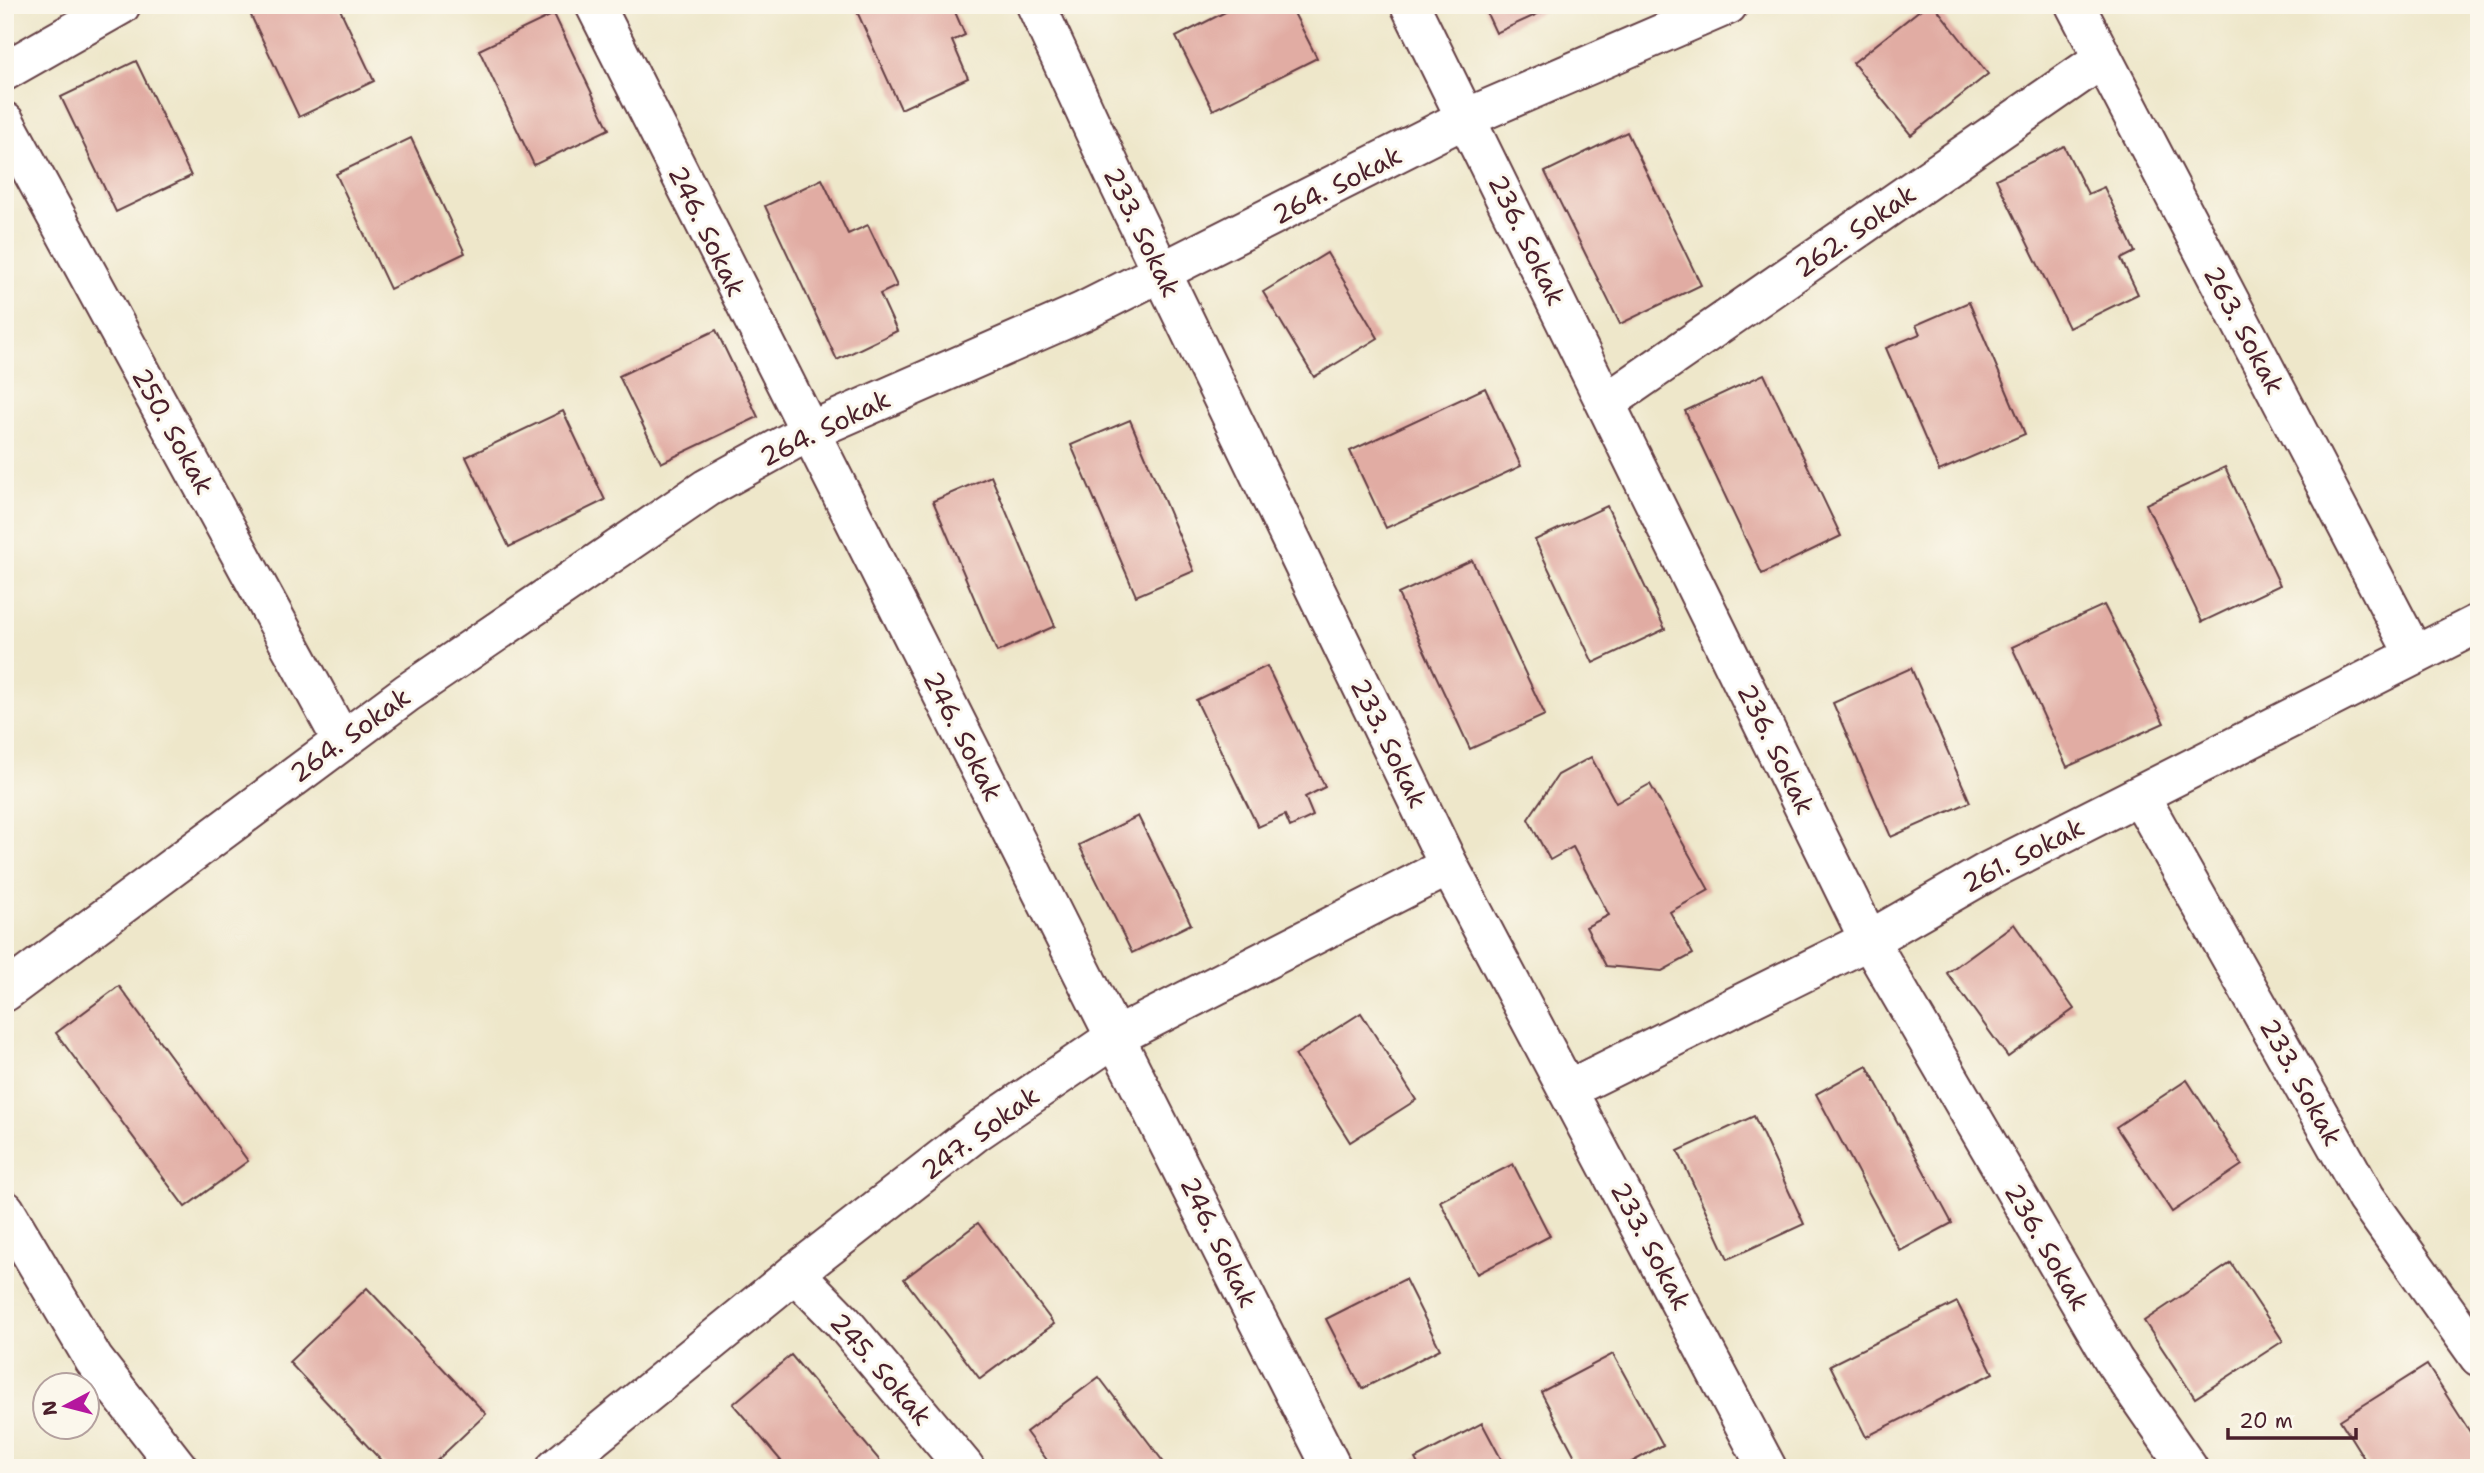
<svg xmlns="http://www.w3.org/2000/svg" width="2484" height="1473" viewBox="0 0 2484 1473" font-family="'Shantell Sans',sans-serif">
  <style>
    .building { fill: #e1aca3 }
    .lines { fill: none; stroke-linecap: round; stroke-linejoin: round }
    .minor-casing { stroke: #633d43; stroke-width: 42 }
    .minor { stroke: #fff; stroke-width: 38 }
    .labels { text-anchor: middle; stroke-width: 6; stroke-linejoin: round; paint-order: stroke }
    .street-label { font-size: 26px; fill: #4a1f2b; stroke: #fbf7ec }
  </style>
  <rect width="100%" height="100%" fill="#fbf7ec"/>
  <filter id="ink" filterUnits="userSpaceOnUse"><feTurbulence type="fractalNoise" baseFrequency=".0143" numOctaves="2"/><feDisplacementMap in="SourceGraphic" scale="14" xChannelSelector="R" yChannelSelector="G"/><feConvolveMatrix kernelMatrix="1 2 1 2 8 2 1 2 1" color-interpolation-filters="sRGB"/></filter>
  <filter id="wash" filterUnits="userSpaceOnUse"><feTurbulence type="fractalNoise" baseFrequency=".00686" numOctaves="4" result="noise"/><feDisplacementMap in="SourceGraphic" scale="28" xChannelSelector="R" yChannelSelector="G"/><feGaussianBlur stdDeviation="1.57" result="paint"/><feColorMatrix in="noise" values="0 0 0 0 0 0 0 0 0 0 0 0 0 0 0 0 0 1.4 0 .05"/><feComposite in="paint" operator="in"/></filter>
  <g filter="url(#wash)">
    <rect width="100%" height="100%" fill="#eee7ca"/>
    <g id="blocks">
      <!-- building -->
      <g class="building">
        <path d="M246,5H338L374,81L299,117Z"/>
        <path d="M854,5H952L965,35L952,41L968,78L901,109Z"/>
        <path d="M1239,5H1290L1317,58L1213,110L1176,37Z"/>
        <path d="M1483,5H1557L1496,33Z"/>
        <path d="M1926,5H1934L1988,74L1911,135L1853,63Z"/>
        <path d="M554,14L609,129L534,165L479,50Z"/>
        <path d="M136,61L191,176L116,212L61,97Z"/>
        <path d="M1627,132L1701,285L1620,324L1545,172Z"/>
        <path d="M411,138L465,253L390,289L336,174Z"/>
        <path d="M2064,146L2088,194L2104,187L2135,252L2121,259L2138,294L2069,328L1996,179Z"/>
        <path d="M822,179L848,234L868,225L897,286L880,294L897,331L837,360L765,206Z"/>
        <path d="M1327,253L1378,338L1314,377L1263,292Z"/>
        <path d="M1969,302L2025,434L1939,471L1886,348L1920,334L1916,325Z"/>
        <path d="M716,330L758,417L661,463L619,376Z"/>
        <path d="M1764,374L1841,536L1762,574L1685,411Z"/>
        <path d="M1485,388L1521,466L1386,528L1350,451Z"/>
        <path d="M563,411L605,500L509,547L466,457Z"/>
        <path d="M1130,420L1194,571L1136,596L1071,445Z"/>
        <path d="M2225,467L2280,585L2202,622L2146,504Z"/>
        <path d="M991,476L1055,626L997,652L933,501Z"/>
        <path d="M1607,506L1665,629L1593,663L1535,540Z"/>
        <path d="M1472,560L1545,715L1470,749L1398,594Z"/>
        <path d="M2104,605L2164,723L2067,767L2012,647Z"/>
        <path d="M1267,666L1325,787L1305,797L1313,816L1290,827L1285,815L1258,827L1196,700Z"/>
        <path d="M1911,668L1970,802L1891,837L1833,703Z"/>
        <path d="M1591,757L1616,803L1650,784L1709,890L1670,912L1693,954L1662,971L1606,966L1586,927L1609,915L1573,847L1550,860L1528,819L1558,775Z"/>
        <path d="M1138,816L1191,924L1132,953L1079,845Z"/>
        <path d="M2014,924L2074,1009L2008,1057L1947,973Z"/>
        <path d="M119,986L248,1161L185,1207L56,1033Z"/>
        <path d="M1361,1013L1416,1100L1350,1142L1295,1055Z"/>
        <path d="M1867,1066L1952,1223L1900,1251L1816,1094Z"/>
        <path d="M2187,1080L2242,1165L2172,1212L2116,1127Z"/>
        <path d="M1754,1116L1804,1224L1728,1259L1678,1151Z"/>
        <path d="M1513,1164L1550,1236L1477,1274L1440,1201Z"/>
        <path d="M978,1223L1054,1324L980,1379L904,1279Z"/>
        <path d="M2231,1263L2283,1341L2195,1398L2144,1321Z"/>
        <path d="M1405,1279L1440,1349L1362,1389L1326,1319Z"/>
        <path d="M367,1288L486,1414L429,1468H388L289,1362Z"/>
        <path d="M1957,1302L1993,1373L1866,1437L1830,1365Z"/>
        <path d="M1613,1354L1663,1445L1621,1468H1581L1541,1392Z"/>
        <path d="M791,1355L886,1468H787L733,1404Z"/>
        <path d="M2427,1365L2479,1446V1468H2370L2340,1420Z"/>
        <path d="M1099,1377L1168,1468H1053L1026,1432Z"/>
        <path d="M1482,1423L1506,1468H1420L1415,1459Z"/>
      </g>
    </g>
  </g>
  <g filter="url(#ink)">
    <use href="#blocks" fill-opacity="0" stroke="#633d43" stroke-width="2"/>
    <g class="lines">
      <defs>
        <g id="minor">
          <path d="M595,5L1332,1468"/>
          <path d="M1036,5L1114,174L1449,866L1767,1468"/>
          <path d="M1410,5L1869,940L2114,1361L2188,1468"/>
          <path d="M2075,5L2414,654"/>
          <path d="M5,71L121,5"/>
          <path d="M5,122L342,741"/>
          <path d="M1606,403L2102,59"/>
          <path d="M2140,796L2366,1198L2479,1357"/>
          <path d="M5,992L407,693L707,488L808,432L1082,312L1466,118L1728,5"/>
          <path d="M1569,1089L1869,940L1989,871L2479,623"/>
          <path d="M5,1210L94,1360L178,1468"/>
          <path d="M795,1273L843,1322L965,1468"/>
          <path d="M556,1468L795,1273L976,1132L1117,1036L1449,866"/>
        </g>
      </defs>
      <!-- minor casing -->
      <use href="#minor" class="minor-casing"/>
      <!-- minor -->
      <use href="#minor" class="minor"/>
    </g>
  </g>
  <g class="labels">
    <!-- street labels -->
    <g class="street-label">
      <text transform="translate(1337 185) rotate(-27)" y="9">264. Sokak</text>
      <text transform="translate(707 231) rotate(64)" y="9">246. Sokak</text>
      <text transform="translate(1855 231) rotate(-35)" y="9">262. Sokak</text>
      <text transform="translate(1142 232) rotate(64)" y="9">233. Sokak</text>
      <text transform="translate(1527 240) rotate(64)" y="9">236. Sokak</text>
      <text transform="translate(2244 330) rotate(62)" y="9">263. Sokak</text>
      <text transform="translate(825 428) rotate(-26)" y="9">264. Sokak</text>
      <text transform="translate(173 431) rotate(61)" y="9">250. Sokak</text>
      <text transform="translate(350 735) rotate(-36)" y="9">264. Sokak</text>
      <text transform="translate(963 736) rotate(63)" y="9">246. Sokak</text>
      <text transform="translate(1389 743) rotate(64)" y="9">233. Sokak</text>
      <text transform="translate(1776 749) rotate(64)" y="9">236. Sokak</text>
      <text transform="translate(2023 855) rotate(-27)" y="9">261. Sokak</text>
      <text transform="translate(2301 1082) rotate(61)" y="9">233. Sokak</text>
      <text transform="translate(980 1133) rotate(-36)" y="9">247. Sokak</text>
      <text transform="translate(1219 1242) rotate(64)" y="9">246. Sokak</text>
      <text transform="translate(1651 1246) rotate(62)" y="9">233. Sokak</text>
      <text transform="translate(2047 1247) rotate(60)" y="9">236. Sokak</text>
      <text transform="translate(881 1369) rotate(49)" y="9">245. Sokak</text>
    </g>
  </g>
  <!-- margin -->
  <rect width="2484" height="1473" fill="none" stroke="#fbf7ec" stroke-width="28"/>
  <!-- north arrow -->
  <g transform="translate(66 1406) rotate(263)"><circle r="33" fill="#fbf7ec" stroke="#b4a19f" stroke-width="2"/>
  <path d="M0-5L12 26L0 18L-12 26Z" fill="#b5179e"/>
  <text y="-10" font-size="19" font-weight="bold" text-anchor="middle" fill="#4a1f2b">N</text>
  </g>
  <!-- scale -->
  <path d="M2228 1428v10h128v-10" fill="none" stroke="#4a1f2b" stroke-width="3.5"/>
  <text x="2239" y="1428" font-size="21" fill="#4a1f2b" stroke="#fbf7ec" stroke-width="5" paint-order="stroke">20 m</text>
</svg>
